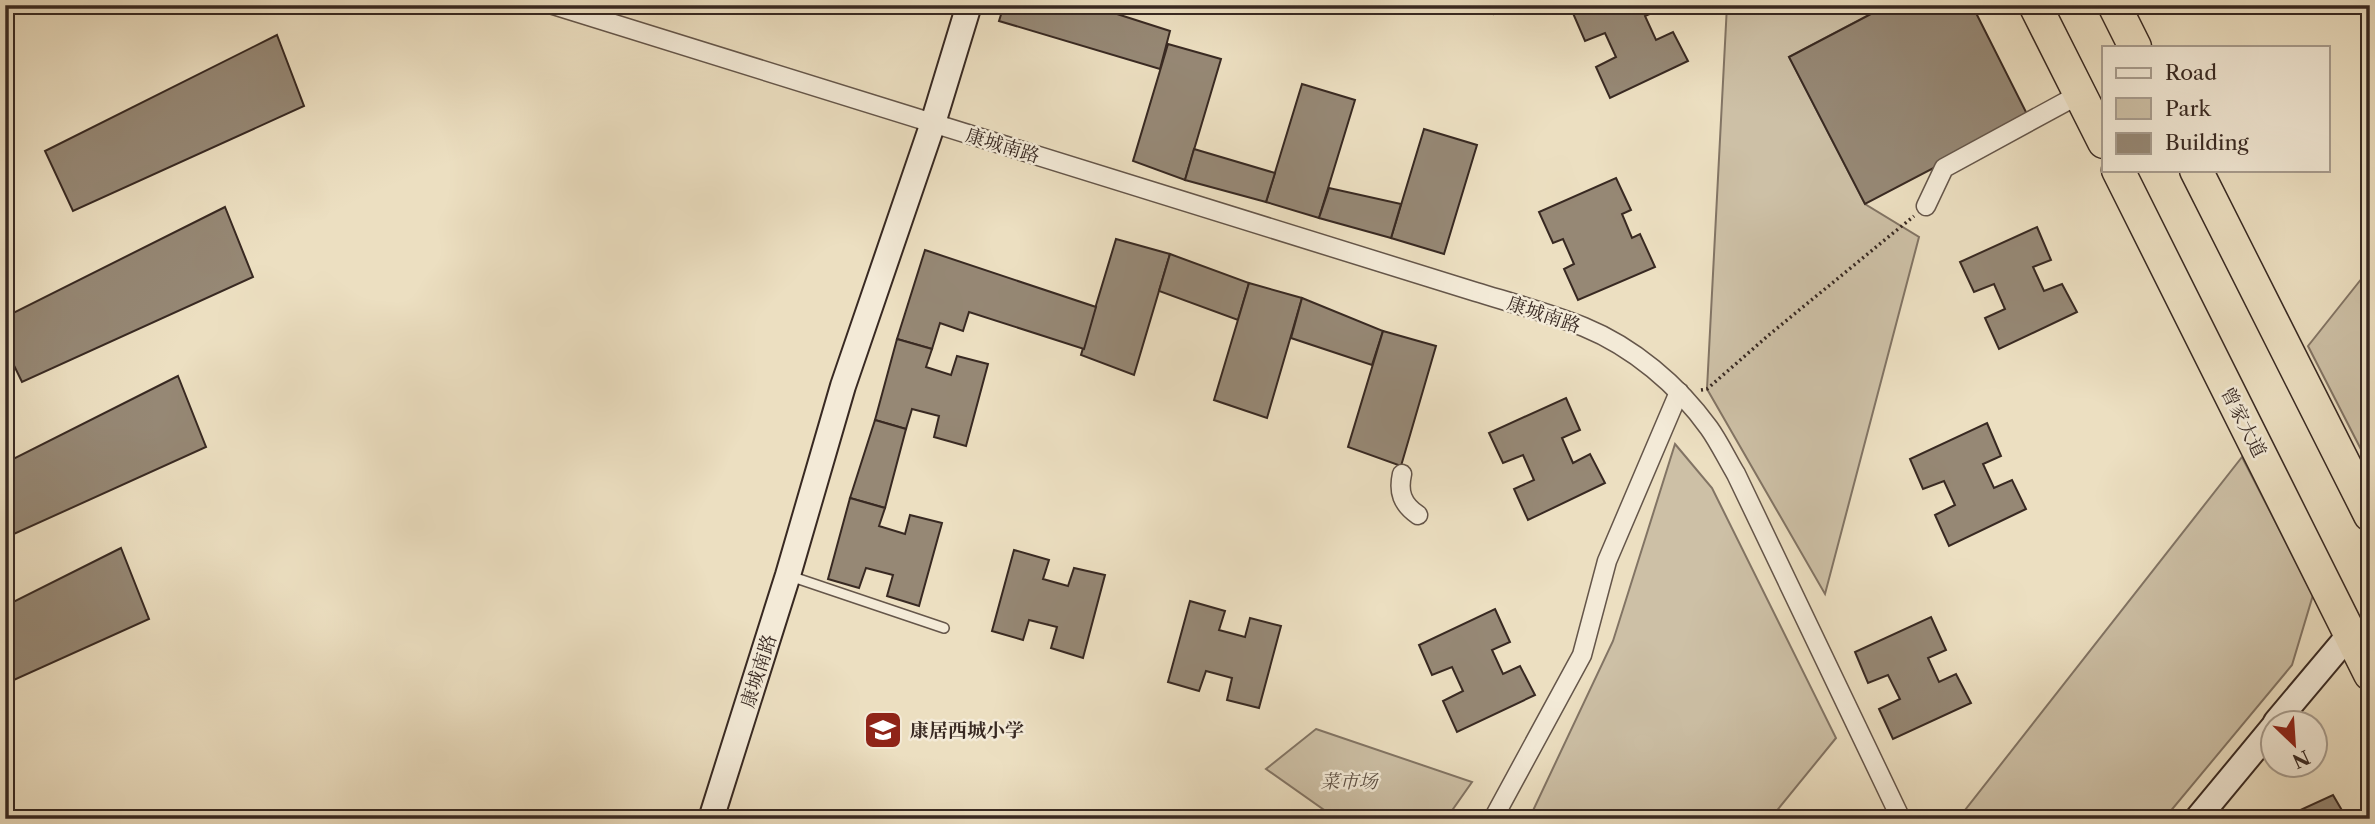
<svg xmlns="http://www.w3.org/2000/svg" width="2375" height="824" viewBox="0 0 2375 824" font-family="'Libre Caslon Text','Noto Serif SC',serif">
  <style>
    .green { fill: #cdc0a6; stroke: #827464; stroke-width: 2 }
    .building { fill: #968875; stroke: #382922; stroke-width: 2 }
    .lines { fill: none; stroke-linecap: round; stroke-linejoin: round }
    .lane-casing { stroke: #65564a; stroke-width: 12 }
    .street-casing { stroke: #65564a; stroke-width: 21 }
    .secondary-casing { stroke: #382922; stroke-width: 28 }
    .highway-casing { stroke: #382922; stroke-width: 35 }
    .path { stroke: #382922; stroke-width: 3.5; stroke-dasharray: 2 3.5; stroke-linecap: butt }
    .lane { stroke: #f3ead7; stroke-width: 9 }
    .street { stroke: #f3ead7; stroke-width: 18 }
    .secondary { stroke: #f3ead7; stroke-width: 24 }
    .highway { stroke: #ecdfc1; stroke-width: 32 }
    .labels { text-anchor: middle; stroke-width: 5; stroke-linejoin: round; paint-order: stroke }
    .street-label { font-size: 19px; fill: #382922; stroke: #f3ead7 }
    .poi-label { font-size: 19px; font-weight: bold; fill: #382922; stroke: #f3ead7; text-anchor: start }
    .park-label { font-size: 19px; font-style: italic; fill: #5d4f43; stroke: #f3ead7 }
  </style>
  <rect width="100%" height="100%" fill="#ecdfc1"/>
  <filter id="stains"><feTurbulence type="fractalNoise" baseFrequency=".00286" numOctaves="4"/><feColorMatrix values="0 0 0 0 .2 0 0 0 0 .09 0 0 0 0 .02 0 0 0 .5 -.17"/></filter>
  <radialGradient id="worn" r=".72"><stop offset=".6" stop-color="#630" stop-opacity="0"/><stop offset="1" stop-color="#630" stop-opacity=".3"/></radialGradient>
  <!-- green -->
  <g class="green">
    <path d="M1727,5H1888L1789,57L1865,204L1919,237L1825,594L1707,389Z"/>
    <path d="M2370,268V467L2308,346Z"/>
    <path d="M1675,444L1712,488L1836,738L1770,819H1529L1613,641Z"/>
    <path d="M2242,457L2313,595L2292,665L2164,819H1958Z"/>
    <path d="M1316,729L1472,782L1446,819H1337L1266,769Z"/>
  </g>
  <!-- building -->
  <g class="building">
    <path d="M1004,5H1089L1170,31L1160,69L999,21Z"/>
    <path d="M1462,5H1495L1493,14Z"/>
    <path d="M1584,5H1661L1663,8L1645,16L1656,40L1673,32L1688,61L1610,98L1596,67L1616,57L1605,33L1585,41L1572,11Z"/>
    <path d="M1888,5H1972L2029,118L1865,204L1789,57Z"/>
    <path d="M277,35L304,106L73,211L45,151Z"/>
    <path d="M1168,44L1221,59L1185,180L1133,161Z"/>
    <path d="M1302,84L1355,100L1319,218L1266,202Z"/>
    <path d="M1424,129L1477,145L1444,254L1391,238Z"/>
    <path d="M1194,149L1275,173L1266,202L1185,180Z"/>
    <path d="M1616,178L1631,210L1622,214L1632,238L1640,234L1655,267L1578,300L1564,269L1574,264L1563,239L1553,243L1539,212Z"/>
    <path d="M1329,188L1401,204L1391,238L1319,218Z"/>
    <path d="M225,207L253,277L22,382L5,347V317Z"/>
    <path d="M2037,227L2051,260L2033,267L2044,291L2062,284L2077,312L1999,349L1985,318L2005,309L1994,284L1974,292L1960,262Z"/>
    <path d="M1116,239L1170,254L1134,375L1081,355Z"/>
    <path d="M925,250L1096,307L1084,349L969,312L963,331L940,323L932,349L897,339Z"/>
    <path d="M1170,254L1249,283L1238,320L1159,291Z"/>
    <path d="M1249,283L1302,298L1267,418L1214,400Z"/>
    <path d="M1302,298L1383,331L1372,365L1291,338Z"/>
    <path d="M1383,331L1436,346L1401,466L1348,447Z"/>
    <path d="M897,339L932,349L926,367L951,375L957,356L988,364L966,446L934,437L939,416L912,409L906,429L875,420Z"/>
    <path d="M178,376L206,447L5,538V463Z"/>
    <path d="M1566,398L1580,430L1562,438L1573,463L1590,454L1605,483L1528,520L1514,489L1534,480L1523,455L1503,463L1489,433Z"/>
    <path d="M875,420L906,429L885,508L850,498Z"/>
    <path d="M1987,423L2001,456L1983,464L1994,488L2012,480L2026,509L1949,546L1935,515L1955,505L1944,481L1923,489L1910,459Z"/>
    <path d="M850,498L885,508L879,526L905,534L910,515L942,523L919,606L887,596L893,575L866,568L859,588L828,579Z"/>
    <path d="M121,548L149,619L5,684V606Z"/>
    <path d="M1014,550L1049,560L1043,579L1068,586L1074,568L1105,575L1083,658L1051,648L1057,627L1029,620L1023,640L992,631Z"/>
    <path d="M1190,601L1225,611L1219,630L1245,637L1250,618L1281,626L1259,708L1227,700L1232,678L1206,671L1199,691L1168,682Z"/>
    <path d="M1495,609L1510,642L1492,650L1503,674L1520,666L1535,695L1457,732L1443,701L1463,691L1452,667L1432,675L1419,645Z"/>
    <path d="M1931,617L1946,650L1928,658L1939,682L1956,674L1971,703L1893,739L1879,709L1900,699L1888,675L1868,683L1855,652Z"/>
    <path d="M2333,795L2347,819H2281Z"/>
  </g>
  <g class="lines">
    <defs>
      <path id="lane" d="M790,576L944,628"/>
      <g id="street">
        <path d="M553,5L1476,292C1512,303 1549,313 1584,327C1633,347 1678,385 1709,428C1719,442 1727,459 1736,474L1901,819"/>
        <path d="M1926,206L1944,168L2080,94"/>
        <path d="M1402,474C1398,492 1402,504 1418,515"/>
        <path d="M1493,819L1582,655L1607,561L1679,392"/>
      </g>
      <g id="secondary">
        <path d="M2276,722L2350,634"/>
        <path d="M711,819L788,575L843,386L933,123L969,5"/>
        <path d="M2197,819L2274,726"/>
      </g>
      <g id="highway">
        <path d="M2035,5L2104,142"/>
        <path d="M2114,5L2135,47"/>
        <path d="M2118,170L2370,674"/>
        <path d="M2196,170L2370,515"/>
      </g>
    </defs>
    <!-- lane casing -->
    <use href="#lane" class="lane-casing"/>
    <!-- street casing -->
    <use href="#street" class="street-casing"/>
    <!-- secondary casing -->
    <use href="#secondary" class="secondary-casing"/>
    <!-- highway casing -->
    <use href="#highway" class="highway-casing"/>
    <!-- path -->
    <path class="path" d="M1701,390L1707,389L1770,334L1914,216"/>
    <!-- lane -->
    <use href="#lane" class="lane"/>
    <!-- street -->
    <use href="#street" class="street"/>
    <!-- secondary -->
    <use href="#secondary" class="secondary"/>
    <!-- highway -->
    <use href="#highway" class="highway"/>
  </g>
  <!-- icons -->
  <defs>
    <symbol id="school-square" viewBox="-11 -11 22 22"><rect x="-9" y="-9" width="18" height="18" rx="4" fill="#8f2418" stroke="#f3ead7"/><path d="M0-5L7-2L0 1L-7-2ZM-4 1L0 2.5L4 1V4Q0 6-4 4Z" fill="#fff"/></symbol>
  </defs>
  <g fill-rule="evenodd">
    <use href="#school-square" x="861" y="708" width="44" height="44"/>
  </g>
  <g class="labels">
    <!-- street labels -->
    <g class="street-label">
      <text transform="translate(1003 145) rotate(17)" y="7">康城南路</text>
      <text transform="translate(1544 314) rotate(19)" y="7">康城南路</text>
      <text transform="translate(2244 422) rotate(63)" y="7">曾家大道</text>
      <text transform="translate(758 671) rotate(-72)" y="7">康城南路</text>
    </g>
    <!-- poi labels -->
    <g class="poi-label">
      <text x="910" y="737">康居西城小学</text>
    </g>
    <!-- park labels -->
    <g class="park-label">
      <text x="1349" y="788">菜市场</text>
    </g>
  </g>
  <!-- margin -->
  <rect width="2375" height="824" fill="none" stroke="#ecdfc1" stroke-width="28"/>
  <rect x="7" y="7" width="2361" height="810" fill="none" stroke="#382922" stroke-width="3.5"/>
  <rect x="14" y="14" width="2347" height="796" fill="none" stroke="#382922" stroke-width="2"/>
  <!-- legend -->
  <rect x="2102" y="46" width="228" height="126" fill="#f3ead7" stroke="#a89d8f" stroke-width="2"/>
  <rect x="2116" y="68" width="35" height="10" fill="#f3ead7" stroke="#a89d8f" stroke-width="2"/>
  <text x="2165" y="80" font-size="21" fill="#382922">Road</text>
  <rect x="2116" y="98" width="35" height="21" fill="#cdc0a6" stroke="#a89d8f" stroke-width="2"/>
  <text x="2165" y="116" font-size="21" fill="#382922">Park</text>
  <rect x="2116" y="133" width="35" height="21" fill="#968875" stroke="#a89d8f" stroke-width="2"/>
  <text x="2165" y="150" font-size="21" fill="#382922">Building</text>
  <!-- north arrow -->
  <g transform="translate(2294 744) rotate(155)"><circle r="33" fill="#f3ead7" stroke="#a89d8f" stroke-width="2"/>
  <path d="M0-5L12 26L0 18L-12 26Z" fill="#8f2418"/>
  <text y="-10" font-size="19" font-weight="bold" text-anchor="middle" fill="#382922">N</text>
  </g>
  <rect width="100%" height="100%" filter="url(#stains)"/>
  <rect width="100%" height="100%" fill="url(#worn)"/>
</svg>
